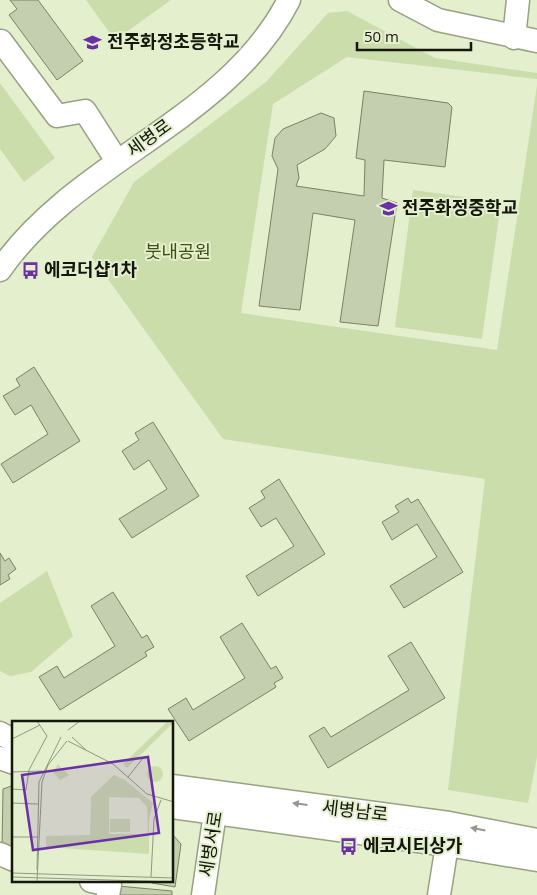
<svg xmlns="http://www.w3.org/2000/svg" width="537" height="895" viewBox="0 0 537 895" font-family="'Open Sans','Noto Sans KR',sans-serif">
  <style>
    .green { fill: #ccddac }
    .building { fill: #c4cfaf; stroke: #798365 }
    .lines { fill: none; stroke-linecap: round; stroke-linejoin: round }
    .minor-casing { stroke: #97a183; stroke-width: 25 }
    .minor { stroke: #fff; stroke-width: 22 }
    .oneway { fill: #959792 }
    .labels { text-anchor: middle; stroke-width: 4; stroke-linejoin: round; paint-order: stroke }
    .poi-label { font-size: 18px; font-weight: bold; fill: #13170c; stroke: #e4efce; text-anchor: start }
    .street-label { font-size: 18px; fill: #13170c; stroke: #e4efce }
    .park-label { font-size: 18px; fill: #3f4f14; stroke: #e4efce }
    .inset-road { fill: none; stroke: #909980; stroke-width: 1 }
    .view { fill: #6b30a6; fill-opacity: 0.15; stroke: #6b30a6; stroke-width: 2.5 }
    .inset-edge { fill: none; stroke: #13170c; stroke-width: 2.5 }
  </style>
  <rect width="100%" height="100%" fill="#e4efce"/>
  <!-- green -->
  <g class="green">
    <path d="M86,0H171L115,40Z"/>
    <path d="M347,11L435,58L537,73V79L347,57L273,104L241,313L497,350L537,85V757L528,803L448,790L485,479L223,439L92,257L134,182L266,82L328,13Z"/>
    <path d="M0,83L55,158L24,182L0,149Z"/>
    <path d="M413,190L501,202L482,339L395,327Z"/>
    <path d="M47,571L73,636L31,672L10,676L0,671V603Z"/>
  </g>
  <!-- building -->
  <g class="building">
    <path d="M10,0H38L83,61L57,80L9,15L17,9Z"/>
    <path d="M364,91L448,103L452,107L445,167L384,160L382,198L397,203L378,326L340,322L355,220L313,213L300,310L259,306L278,169L272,156L275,138L283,129L321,113L334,118L336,136L325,149L297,165L299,178L296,186L364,196L365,160L356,158Z"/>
    <path d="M34,367L80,441L13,483L1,464L48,434L31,405L15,415L3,396L20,386L16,379Z"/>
    <path d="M153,422L199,496L132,538L119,519L167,489L149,460L134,470L122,451L139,440L135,433Z"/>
    <path d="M279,479L325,554L258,596L246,576L294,546L276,518L261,527L249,508L265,498L261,491Z"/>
    <path d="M408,498L411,503L418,499L463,572L404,608L390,586L437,557L417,524L392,540L382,522L399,512L395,506Z"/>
    <path d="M0,553L5,561L9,558L16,569L8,575L10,579L0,585Z"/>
    <path d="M113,592L142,638L147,635L154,647L145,652L147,656L60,710L39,677L57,666L64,678L115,646L91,606Z"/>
    <path d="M242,623L271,669L276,666L283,678L274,683L276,687L189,741L168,709L186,698L193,710L245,678L220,637Z"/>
    <path d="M411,642L445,698L328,768L309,736L324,727L331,737L409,690L388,656Z"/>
    <path d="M14,785V854L2,848L3,789Z"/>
    <path d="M172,834L181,844L175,887L152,883L153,881H172Z"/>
    <path d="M118,886L172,891V895H117Z"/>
  </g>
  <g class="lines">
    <defs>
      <g id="minor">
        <path d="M400,0L438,20L537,41"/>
        <path d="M514,38L518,0"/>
        <path d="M1,41L57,116L85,111L117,161"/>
        <path d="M0,270C76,160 227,121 289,0"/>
        <path d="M0,733L14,741"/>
        <path d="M0,758L14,763"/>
        <path d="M172,786L449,823L537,840"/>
        <path d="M172,807L447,845L537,860"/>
        <path d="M0,854L14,860"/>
        <path d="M91,881L110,885L108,895"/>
        <path d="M203,895L217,799"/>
        <path d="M439,895L447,845"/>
      </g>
    </defs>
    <!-- minor casing -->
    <use href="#minor" class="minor-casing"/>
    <!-- minor -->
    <use href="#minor" class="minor"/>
  </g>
  <!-- one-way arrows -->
  <defs><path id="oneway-solid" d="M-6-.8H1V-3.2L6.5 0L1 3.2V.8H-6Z" transform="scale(1.25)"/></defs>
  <g class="oneway">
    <use href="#oneway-solid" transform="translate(300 804) rotate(-173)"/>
    <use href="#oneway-solid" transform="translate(478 829) rotate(-169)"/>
  </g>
  <!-- icons -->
  <defs>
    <symbol id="school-bare" viewBox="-9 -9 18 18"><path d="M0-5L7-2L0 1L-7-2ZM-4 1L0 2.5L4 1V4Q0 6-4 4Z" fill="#6b30a6" stroke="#e4efce" stroke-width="2.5" paint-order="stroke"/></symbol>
    <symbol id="bus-bare" viewBox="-9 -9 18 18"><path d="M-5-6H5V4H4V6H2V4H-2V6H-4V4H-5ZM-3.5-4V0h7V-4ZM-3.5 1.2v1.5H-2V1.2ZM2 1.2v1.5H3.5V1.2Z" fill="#6b30a6" stroke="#e4efce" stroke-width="2.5" paint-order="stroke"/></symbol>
  </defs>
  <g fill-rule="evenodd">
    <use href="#school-bare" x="80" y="30" width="25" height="25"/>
    <use href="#school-bare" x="376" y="196" width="25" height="25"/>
    <use href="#bus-bare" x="18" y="258" width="25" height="25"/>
    <use href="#bus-bare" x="336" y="834" width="25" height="25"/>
  </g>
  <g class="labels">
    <!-- poi labels -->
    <g class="poi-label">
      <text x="107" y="48">전주화정초등학교</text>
      <text x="402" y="214">전주화정중학교</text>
      <text x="44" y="276">에코더샵1차</text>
      <text x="363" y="852">에코시티상가</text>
    </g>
    <!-- street labels -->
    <g class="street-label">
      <text transform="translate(149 138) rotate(-36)" y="6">세병로</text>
      <text transform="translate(355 811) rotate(7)" y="6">세병남로</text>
      <text transform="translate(211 844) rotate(-81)" y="6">세병서로</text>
    </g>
    <!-- park labels -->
    <g class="park-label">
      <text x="178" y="258">붓내공원</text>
    </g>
  </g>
  <!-- overview -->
  <g transform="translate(12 721)">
    <rect width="161" height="161" fill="#e4efce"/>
    <path d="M156,0L161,2L115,47L111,43ZM46,43L57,54L48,59L41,51ZM135 53a8 8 0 1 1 16 0a8 8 0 1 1-16 0ZM102,54L113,59L141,82L137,99V133L34,126V115L78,114L79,76ZM97,76L127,77L135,86L136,113H97ZM98,98H118V111H98Z" fill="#ccddac" fill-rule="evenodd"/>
    <path class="inset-road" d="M56,9L68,0M60,16L74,29M0,18L28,4M56,20L101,43L135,73L162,81M0,51L30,50M116,56L131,37M0,68L14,69L17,49L35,15L25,0M0,82L26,83M0,116H26M25,149L27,61L49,16M0,152L162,157M0,156L162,161M139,156L142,98L149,79M25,161L30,61L36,44L55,20"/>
    <path class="view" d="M136,36L147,112L21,129L10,54Z"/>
    <rect width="161" height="161" class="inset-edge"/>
  </g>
  <!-- scale -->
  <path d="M357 42v8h114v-8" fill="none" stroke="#13170c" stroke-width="2.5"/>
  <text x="364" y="42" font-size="15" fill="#13170c" stroke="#e4efce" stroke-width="4" paint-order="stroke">50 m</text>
</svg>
